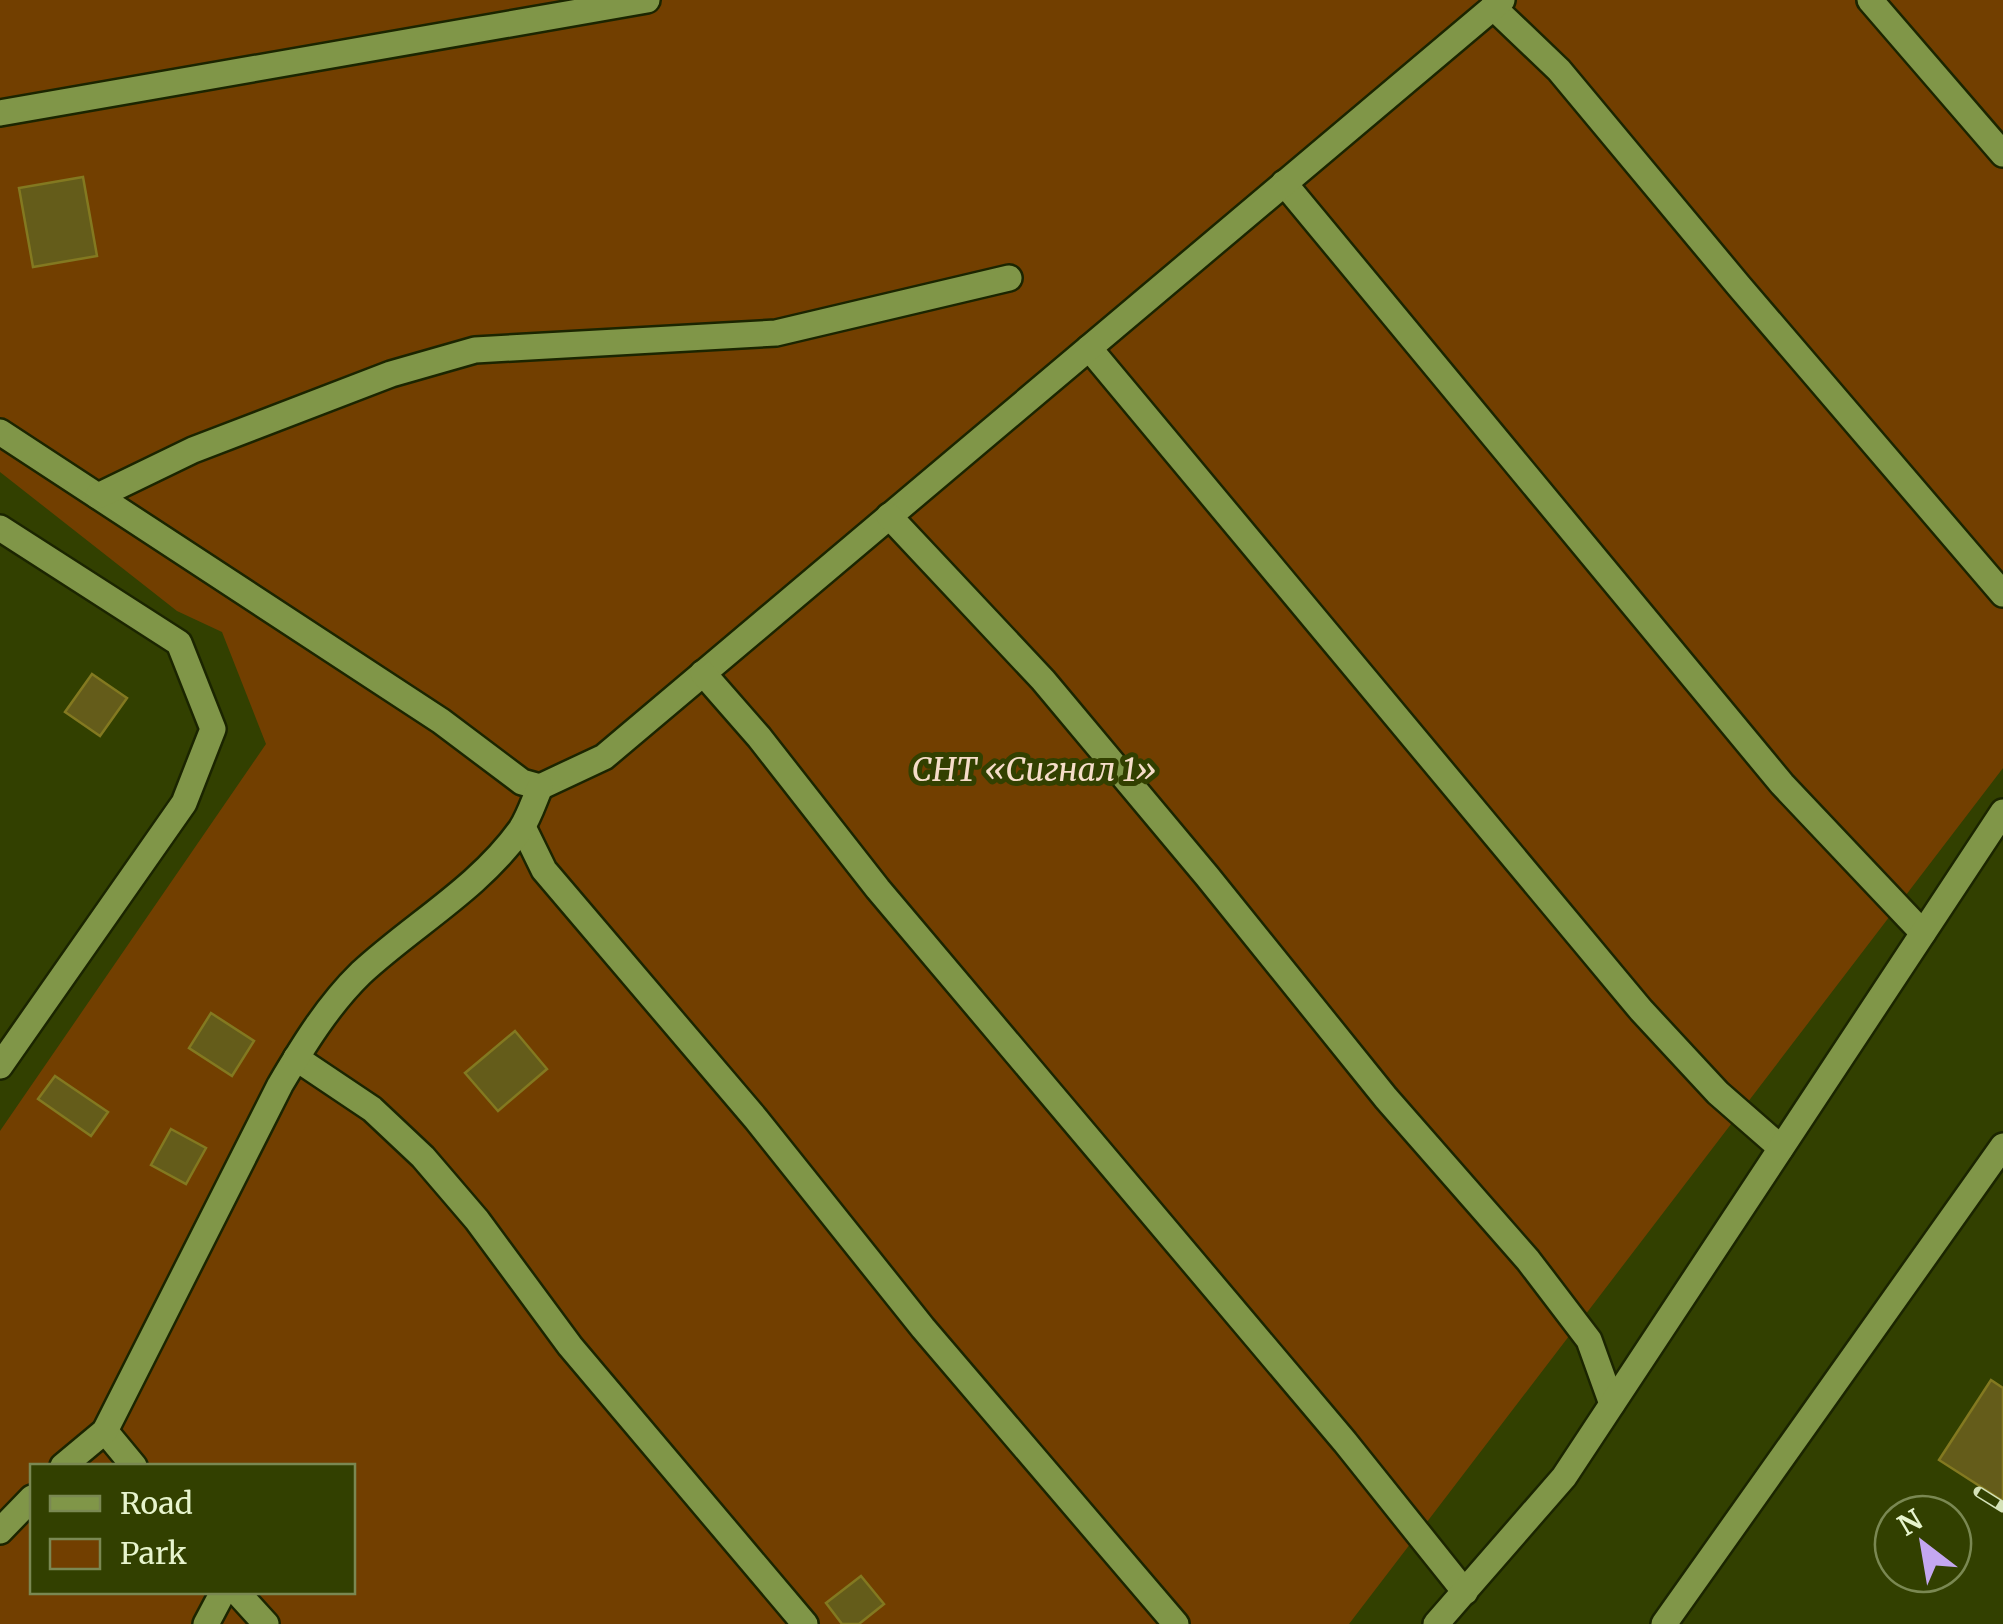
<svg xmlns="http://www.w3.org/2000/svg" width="2003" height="1624" viewBox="0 0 2003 1624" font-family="Merriweather,serif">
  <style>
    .green { fill: #723f00; fill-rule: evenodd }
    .building { fill: #645c1a; stroke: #837920; stroke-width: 2.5 }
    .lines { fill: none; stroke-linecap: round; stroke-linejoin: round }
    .minor-casing { stroke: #1b2500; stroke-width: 30 }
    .minor { stroke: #809648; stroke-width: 25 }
    .rail-casing { stroke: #d5e2b8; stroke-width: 11 }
    .rail { stroke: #324000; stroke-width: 8; stroke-dasharray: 22; stroke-linecap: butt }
    .labels { text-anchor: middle; stroke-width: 10; stroke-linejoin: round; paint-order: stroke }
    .park-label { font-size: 32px; font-style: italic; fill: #f6ddc9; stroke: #324000 }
  </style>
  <rect width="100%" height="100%" fill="#324000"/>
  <!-- green -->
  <path class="green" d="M0,0H2003V768L1349,1624H0V1131L266,744L222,632L177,611L0,472ZM32,1466H352V1592H32Z"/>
  <!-- building -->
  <g class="building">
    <path d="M83,177L97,256L33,267L19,188Z"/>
    <path d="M92,674L127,698L100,736L65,712Z"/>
    <path d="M211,1013L254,1041L232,1076L189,1048Z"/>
    <path d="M515,1031L547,1069L498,1111L465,1073Z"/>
    <path d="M55,1076L108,1112L91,1136L38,1099Z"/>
    <path d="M171,1129L206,1148L186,1184L151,1165Z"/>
    <path d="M1991,1380L2003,1388V1501L1939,1460Z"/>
    <path d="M861,1576L884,1604L859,1624H842L826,1603Z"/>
  </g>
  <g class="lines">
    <defs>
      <g id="minor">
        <path d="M1870,0L2003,154"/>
        <path d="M1493,7L1559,70L1739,286L2003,594"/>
        <path d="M0,113L647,0"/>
        <path d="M1284,183L1782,784L1923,933"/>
        <path d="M1089,348L1641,1010L1718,1093L1781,1148"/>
        <path d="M0,432L441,721L522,782L540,787L604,757L1502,0"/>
        <path d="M98,496L193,450L391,374L475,350L776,333L1009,278"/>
        <path d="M889,516L1043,680L1207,876L1386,1098L1528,1260L1589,1340L1612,1404"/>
        <path d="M0,528L179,643L213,729L184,803L0,1066"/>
        <path d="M703,673L759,737L878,889L1345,1442L1465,1592"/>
        <path d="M523,827L544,870L756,1119L923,1328L1176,1624"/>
        <path d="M296,1058L372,1109L423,1157L477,1220L570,1346L805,1624"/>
        <path d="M105,1431L134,1466"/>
        <path d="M63,1466L105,1431L280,1085C303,1046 328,1005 361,973C414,924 478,889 521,829C529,817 534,801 540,787"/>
        <path d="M0,1531L32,1498"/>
        <path d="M237,1592L266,1624"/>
        <path d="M206,1624L223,1592"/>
        <path d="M1436,1624L1564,1477L2003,812"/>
        <path d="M1664,1624L2003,1146"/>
      </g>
    </defs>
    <!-- minor casing -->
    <use href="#minor" class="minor-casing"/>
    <!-- minor -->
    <use href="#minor" class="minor"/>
    <defs>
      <path id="rail" d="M1979,1492L2003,1507"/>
    </defs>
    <!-- rail casing -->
    <use href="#rail" class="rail-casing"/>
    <!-- rail -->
    <use href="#rail" class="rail"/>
  </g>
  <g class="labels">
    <!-- park labels -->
    <g class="park-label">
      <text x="1034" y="781">СНТ «Сигнал 1»</text>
    </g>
  </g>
  <!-- legend -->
  <rect x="30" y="1464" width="325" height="130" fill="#324000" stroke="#7a8852" stroke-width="2.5"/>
  <rect x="50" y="1496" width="50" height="15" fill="#809648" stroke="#7a8852" stroke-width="2.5"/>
  <text x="120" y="1514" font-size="30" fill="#e7f4cd">Road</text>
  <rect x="50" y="1539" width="50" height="30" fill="#723f00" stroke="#7a8852" stroke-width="2.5"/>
  <text x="120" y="1564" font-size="30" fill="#e7f4cd">Park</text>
  <!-- north arrow -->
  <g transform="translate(1923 1544) rotate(329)"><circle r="48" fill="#324000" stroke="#7a8852" stroke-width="2.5"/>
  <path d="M0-8L18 38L0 25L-18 38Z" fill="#c4a7f1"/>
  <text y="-15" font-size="28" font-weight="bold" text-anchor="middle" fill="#e7f4cd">N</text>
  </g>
</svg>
